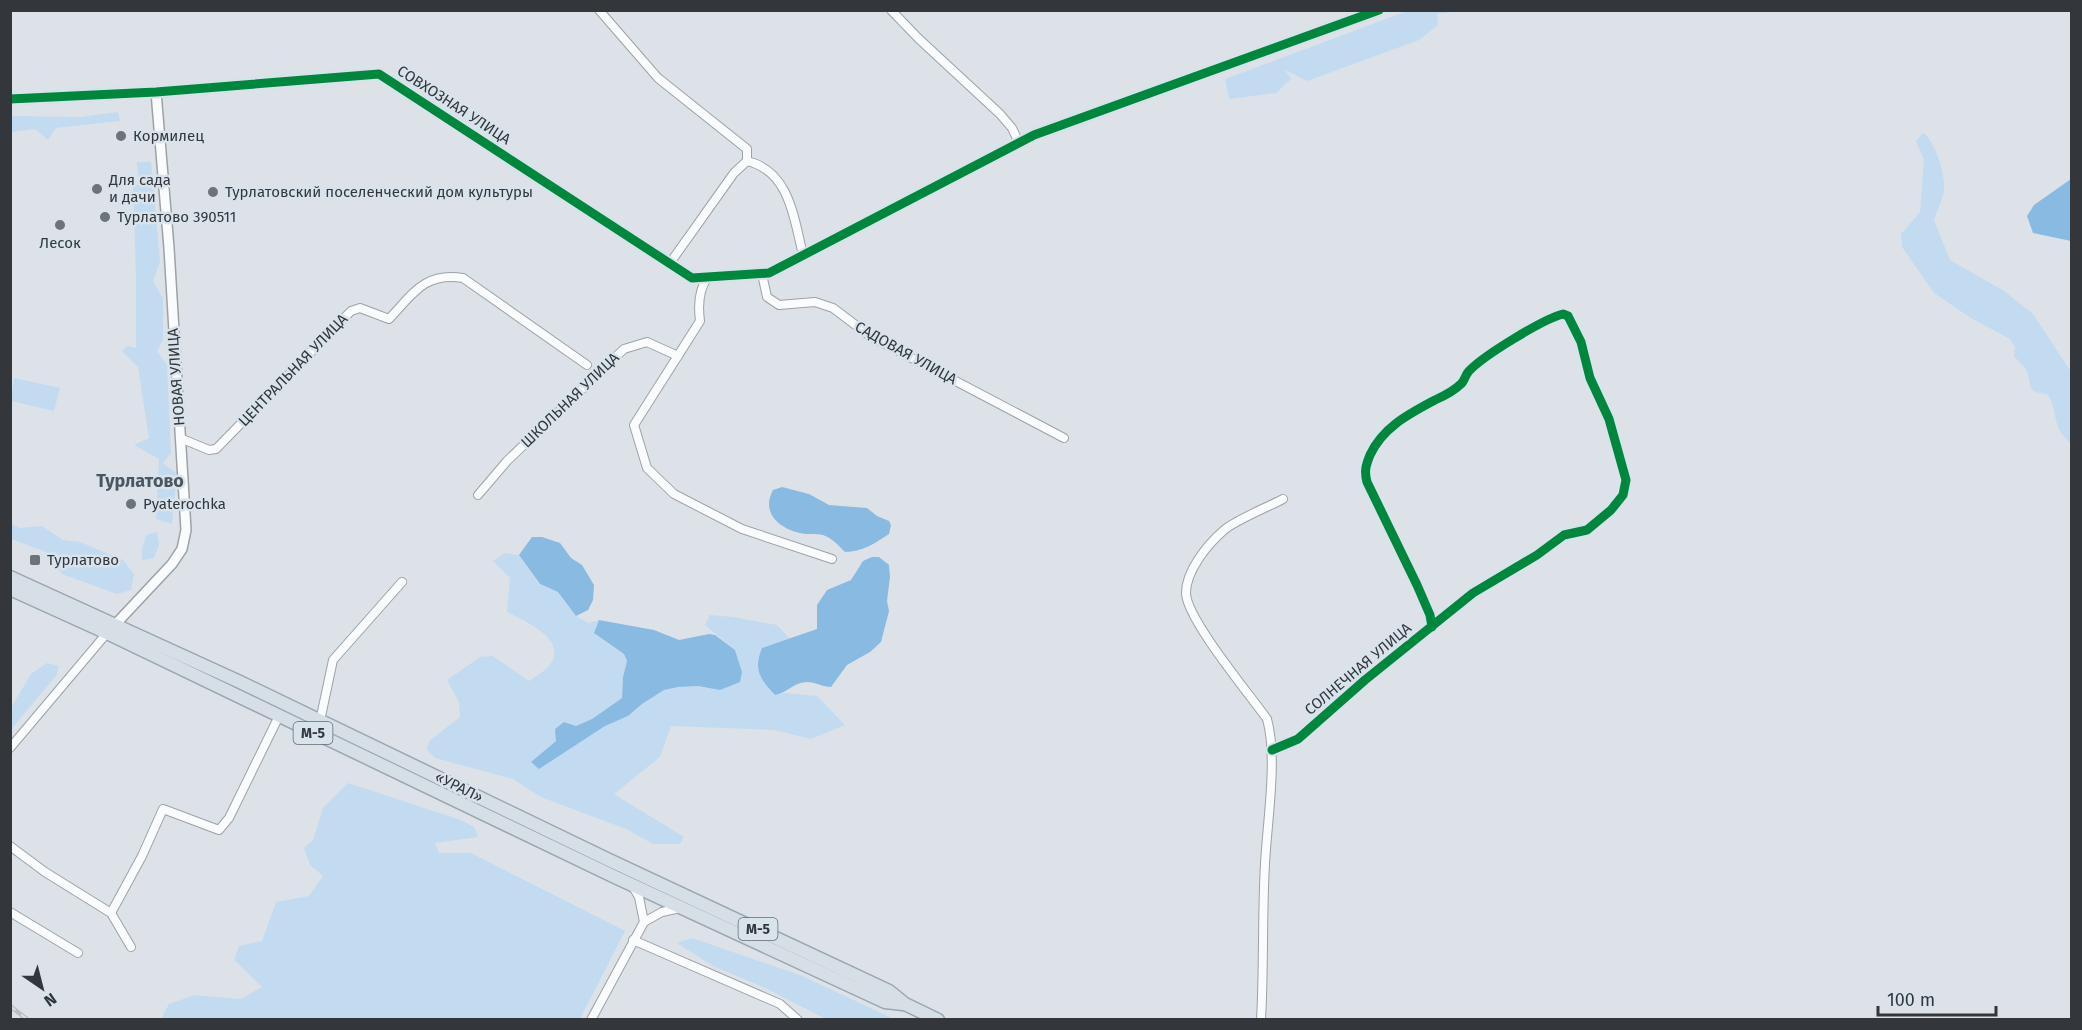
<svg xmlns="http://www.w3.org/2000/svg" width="2082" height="1030" viewBox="0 0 2082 1030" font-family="'Fira Sans',sans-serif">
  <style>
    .green { fill: #c2dbf1 }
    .water { fill: #89bae2 }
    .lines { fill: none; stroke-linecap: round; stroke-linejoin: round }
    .minor-casing { stroke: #9da2a6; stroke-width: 10 }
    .tertiary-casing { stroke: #9da2a6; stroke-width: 12 }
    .trunk-casing { stroke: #9aa6b0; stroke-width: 15 }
    .minor { stroke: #fafbfc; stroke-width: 8 }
    .tertiary { stroke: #fafbfc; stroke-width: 9 }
    .trunk { stroke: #d6dee6; stroke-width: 12 }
    .rail-casing { stroke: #bcbdbf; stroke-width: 4.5 }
    .rail { stroke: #d8e3ec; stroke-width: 2; stroke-dasharray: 7; stroke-linecap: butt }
    .cycleway-casing { stroke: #d8e3ec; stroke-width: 13 }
    .cycleway { stroke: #00873e; stroke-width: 9 }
    .poi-dot { fill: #6e7378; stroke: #d8e3ec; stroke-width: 2 }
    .labels { text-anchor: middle; stroke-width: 5; stroke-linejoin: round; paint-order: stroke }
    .shield { fill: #d8e3ec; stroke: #646b70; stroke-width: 1.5 }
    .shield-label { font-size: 14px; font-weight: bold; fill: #33373b }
    .street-label { font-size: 15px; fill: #33373b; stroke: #d8e3ec }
    .poi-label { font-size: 15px; fill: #33373b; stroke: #d8e3ec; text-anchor: start }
    .quarter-label { font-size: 18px; font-weight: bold; fill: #4d565e; stroke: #d8e3ec }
  </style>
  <rect width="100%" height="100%" fill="#dce2e8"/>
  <!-- green -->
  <g class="green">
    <path d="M1462,11L1437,14L1438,25L1419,40L1307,81L1285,70L1291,79L1276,93L1229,99L1225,79L1407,11Z"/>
    <path d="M118,112L120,121L56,128L48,140L35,129L11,132V116L80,117Z"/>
    <path d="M1923,133C1936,141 1946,178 1944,192C1942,201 1937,211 1934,220L1950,260L2004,291L2033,314L2071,372V443C2050,428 2059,409 2047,394C2025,392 2033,388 2027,372C2025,366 2018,361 2014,356L2015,347L2010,339L1971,318L1934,293L1902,247L1901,234L1920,212L1924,160L1916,141Z"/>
    <path d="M137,162H151L160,262L153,281L163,299V340L157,351L167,365L171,453L163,463L177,474L172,524L156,519L159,459L134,445L149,438L138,367L122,351L128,346L136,348V276L133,187L139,184Z"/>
    <path d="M14,378L60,388L54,411L11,401Z"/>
    <path d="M11,524L20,528L42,526L63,540L80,542L123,560L134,574L131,590L117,594L62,574L46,552L11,539Z"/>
    <path d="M157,532L159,545L154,558L142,560V549L146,535Z"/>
    <path d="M505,553L519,555L539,584L558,592L576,616L588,623L599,620L594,633L624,654L627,661L623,677L622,698L592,719L576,726L564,722L556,741L531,762L539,768L605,726L628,716L642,704L664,690L678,687L698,686L720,690L742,672L735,650L705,625L710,615L733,617L777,625L790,639L762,648C753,670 760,679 775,695L784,693L817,696L845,725L811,739L774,730L671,726L660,757L614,794L684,837L680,844H653L626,829L541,797L513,779L435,758L427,750L429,741L460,717L459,702L447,680L480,657L493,656L529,681C534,677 540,674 545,670C575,643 527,622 507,612L510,578L493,561Z"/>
    <path d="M47,663L59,666L56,676L11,729V708L31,674Z"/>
    <path d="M348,783L461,820L474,827L478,837L435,843L439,853H471L625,931L580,1019H161L169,1004L195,995L241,999L262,987L234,960L239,946L262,941L276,902L309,896L323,876L310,865L304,848L313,840L323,808Z"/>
    <path d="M692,938L800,975L894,1019H826L763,987L713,966L677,943Z"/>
  </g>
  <!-- water -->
  <g class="water">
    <path d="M2071,179V241L2033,233L2027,216L2034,205Z"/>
    <path d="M782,487L809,494L829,505L867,508L877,516L889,521L891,525L889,534C876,543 861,552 845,552C838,545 833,539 823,535C816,533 807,535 800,533C778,528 761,512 773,490Z"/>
    <path d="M532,537H542L560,543L571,558L582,565L594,585L593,600L588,610L576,616L558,592L540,584L519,555Z"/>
    <path d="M872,557H879L889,565L890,577L887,601L889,611L881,642L870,652L847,665L831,687C823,687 815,682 807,682C794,682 787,693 775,695C760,679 753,670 762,648L817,629V605L827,590L851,580L863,561Z"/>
    <path d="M599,620L654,630L679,640L709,634L715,635L735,650L742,672L740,682L720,690L698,686L678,687L664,690L642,704L628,716L605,726L539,769L531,762L556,741L555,729L564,722L576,726L592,719L622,698L623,677L627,661L624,654L594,633Z"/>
  </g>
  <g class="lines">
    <defs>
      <g id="minor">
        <path d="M599,10L658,78L747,149V161"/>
        <path d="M891,10L919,39L1000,114L1012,128L1019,143"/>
        <path d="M747,161C790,171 794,219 803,255"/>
        <path d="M670,263L734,173L747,161"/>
        <path d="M762,274L767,297L779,305L815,302L833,308L870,336L1064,438"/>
        <path d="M708,277C698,290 698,306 700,321L634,425L647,468L674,494L742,529L832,559"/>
        <path d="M180,438L209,450L216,449L351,311L360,308L389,319C413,294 424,272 463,278L587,365"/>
        <path d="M478,495L507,461L624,349L647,342L678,356"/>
        <path d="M320,721L333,660L402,582"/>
        <path d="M10,748L107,633"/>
        <path d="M1272,750L1298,739L1365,680L1473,593L1537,555L1564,535L1587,530L1611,510L1623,495L1626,480L1609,419L1590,378L1581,342L1568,316L1563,314C1543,319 1483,356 1469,371C1466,374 1465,379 1462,383C1455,390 1444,396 1435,400C1409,414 1383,427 1370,455C1366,465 1364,471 1367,482L1417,585L1430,615L1432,627"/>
        <path d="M10,846L45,872L111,913L131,947"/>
        <path d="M633,887L639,897L644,922"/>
        <path d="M10,912L78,953"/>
        <path d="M111,913L142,856L163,809L219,830L229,818L279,716"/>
        <path d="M633,940L780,1004L798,1020"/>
        <path d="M591,1020L644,922L662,912L680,908"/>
        <path d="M1261,1020C1264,968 1262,916 1265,864C1267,822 1278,758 1267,719C1250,695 1186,618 1186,593C1186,571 1207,545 1223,531C1233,521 1268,507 1283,499"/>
      </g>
      <g id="tertiary">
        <path d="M10,99L156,92L379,74L692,278L769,273L1034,135L1379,10"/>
        <path d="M112,628L172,564L182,549L186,530L169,248L156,92"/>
      </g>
      <g id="trunk">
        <path d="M10,577L240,682L609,860L889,991L905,1004L938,1020"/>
        <path d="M10,589L107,633L615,877L885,1002L903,1004"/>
      </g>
    </defs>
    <!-- minor casing -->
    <use href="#minor" class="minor-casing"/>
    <!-- tertiary casing -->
    <use href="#tertiary" class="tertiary-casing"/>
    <!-- trunk casing -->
    <use href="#trunk" class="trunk-casing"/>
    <!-- minor -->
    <use href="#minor" class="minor"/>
    <!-- tertiary -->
    <use href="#tertiary" class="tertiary"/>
    <!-- trunk -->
    <use href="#trunk" class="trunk"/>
    <defs>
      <g id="rail">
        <path d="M10,1006L28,1020"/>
        <path d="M10,1019L11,1020"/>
      </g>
    </defs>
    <!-- rail casing -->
    <use href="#rail" class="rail-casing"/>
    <!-- rail -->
    <use href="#rail" class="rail"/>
    <defs>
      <g id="cycleway">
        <path d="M10,99L156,92L379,74L692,278L769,273L1034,135L1379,10"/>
        <path d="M1272,750L1298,739L1365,680L1473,593L1537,555L1564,535L1587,530L1611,510L1623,495L1626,480L1609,419L1590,378L1581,342L1568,316L1563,314C1543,319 1483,356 1469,371C1466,374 1465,379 1462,383C1455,390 1444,396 1435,400C1409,414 1383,427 1370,455C1366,465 1364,471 1367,482L1417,585L1430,615L1432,627"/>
      </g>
    </defs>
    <!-- cycleway casing -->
    <use href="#cycleway" class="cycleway-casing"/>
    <!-- cycleway -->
    <use href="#cycleway" class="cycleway"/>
  </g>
  <!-- markers -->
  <g class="poi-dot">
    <circle cx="121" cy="136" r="6"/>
    <circle cx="97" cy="189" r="6"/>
    <circle cx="213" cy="192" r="6"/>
    <circle cx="105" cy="217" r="6"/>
    <circle cx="60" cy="225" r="6"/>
    <circle cx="131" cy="504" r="6"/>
    <rect x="29" y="554" width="12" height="12" rx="3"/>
  </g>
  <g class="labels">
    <!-- shield labels -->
    <g class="shield">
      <rect x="293.5" y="722" width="39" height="22" rx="4.5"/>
      <rect x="738.5" y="918" width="39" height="22" rx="4.5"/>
    </g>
    <g class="shield-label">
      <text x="313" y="738">М-5</text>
      <text x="758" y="934">М-5</text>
    </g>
    <!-- street labels -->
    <g class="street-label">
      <text transform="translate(454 105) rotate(33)" y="5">СОВХОЗНАЯ УЛИЦА</text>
      <text transform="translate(906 353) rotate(29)" y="5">САДОВАЯ УЛИЦА</text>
      <text transform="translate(293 370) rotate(-46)" y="5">ЦЕНТРАЛЬНАЯ УЛИЦА</text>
      <text transform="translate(176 377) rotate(-94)" y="5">НОВАЯ УЛИЦА</text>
      <text transform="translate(570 400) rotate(-44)" y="5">ШКОЛЬНАЯ УЛИЦА</text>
      <text transform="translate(1358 669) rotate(-40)" y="5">СОЛНЕЧНАЯ УЛИЦА</text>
      <text transform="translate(459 787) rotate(26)" y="5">«УРАЛ»</text>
    </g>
    <!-- poi labels -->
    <g class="poi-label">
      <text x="133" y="141">Кормилец</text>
      <text x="109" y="185">Для сада<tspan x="109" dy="17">и дачи</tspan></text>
      <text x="225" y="197">Турлатовский поселенческий дом культуры</text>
      <text x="117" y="222">Турлатово 390511</text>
      <text x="60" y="248" text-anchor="middle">Лесок</text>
      <text x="143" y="509">Pyaterochka</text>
      <text x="47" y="565">Турлатово</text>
    </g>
    <!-- quarter labels -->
    <g class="quarter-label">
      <text x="140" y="487">Турлатово</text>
    </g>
  </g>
  <!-- border -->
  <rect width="2082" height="1030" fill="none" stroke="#33373b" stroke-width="24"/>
  <!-- north arrow -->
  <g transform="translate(42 988) rotate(145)" stroke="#d8e3ec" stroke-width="4.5" paint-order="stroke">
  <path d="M0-4.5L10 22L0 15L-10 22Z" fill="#33373b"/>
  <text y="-9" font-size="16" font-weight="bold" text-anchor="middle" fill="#33373b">N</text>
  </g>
  <!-- scale -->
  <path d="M1878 1006v9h118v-9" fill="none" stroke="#33373b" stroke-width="3"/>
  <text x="1887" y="1006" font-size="18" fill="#33373b" stroke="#d8e3ec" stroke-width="4.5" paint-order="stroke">100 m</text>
</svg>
